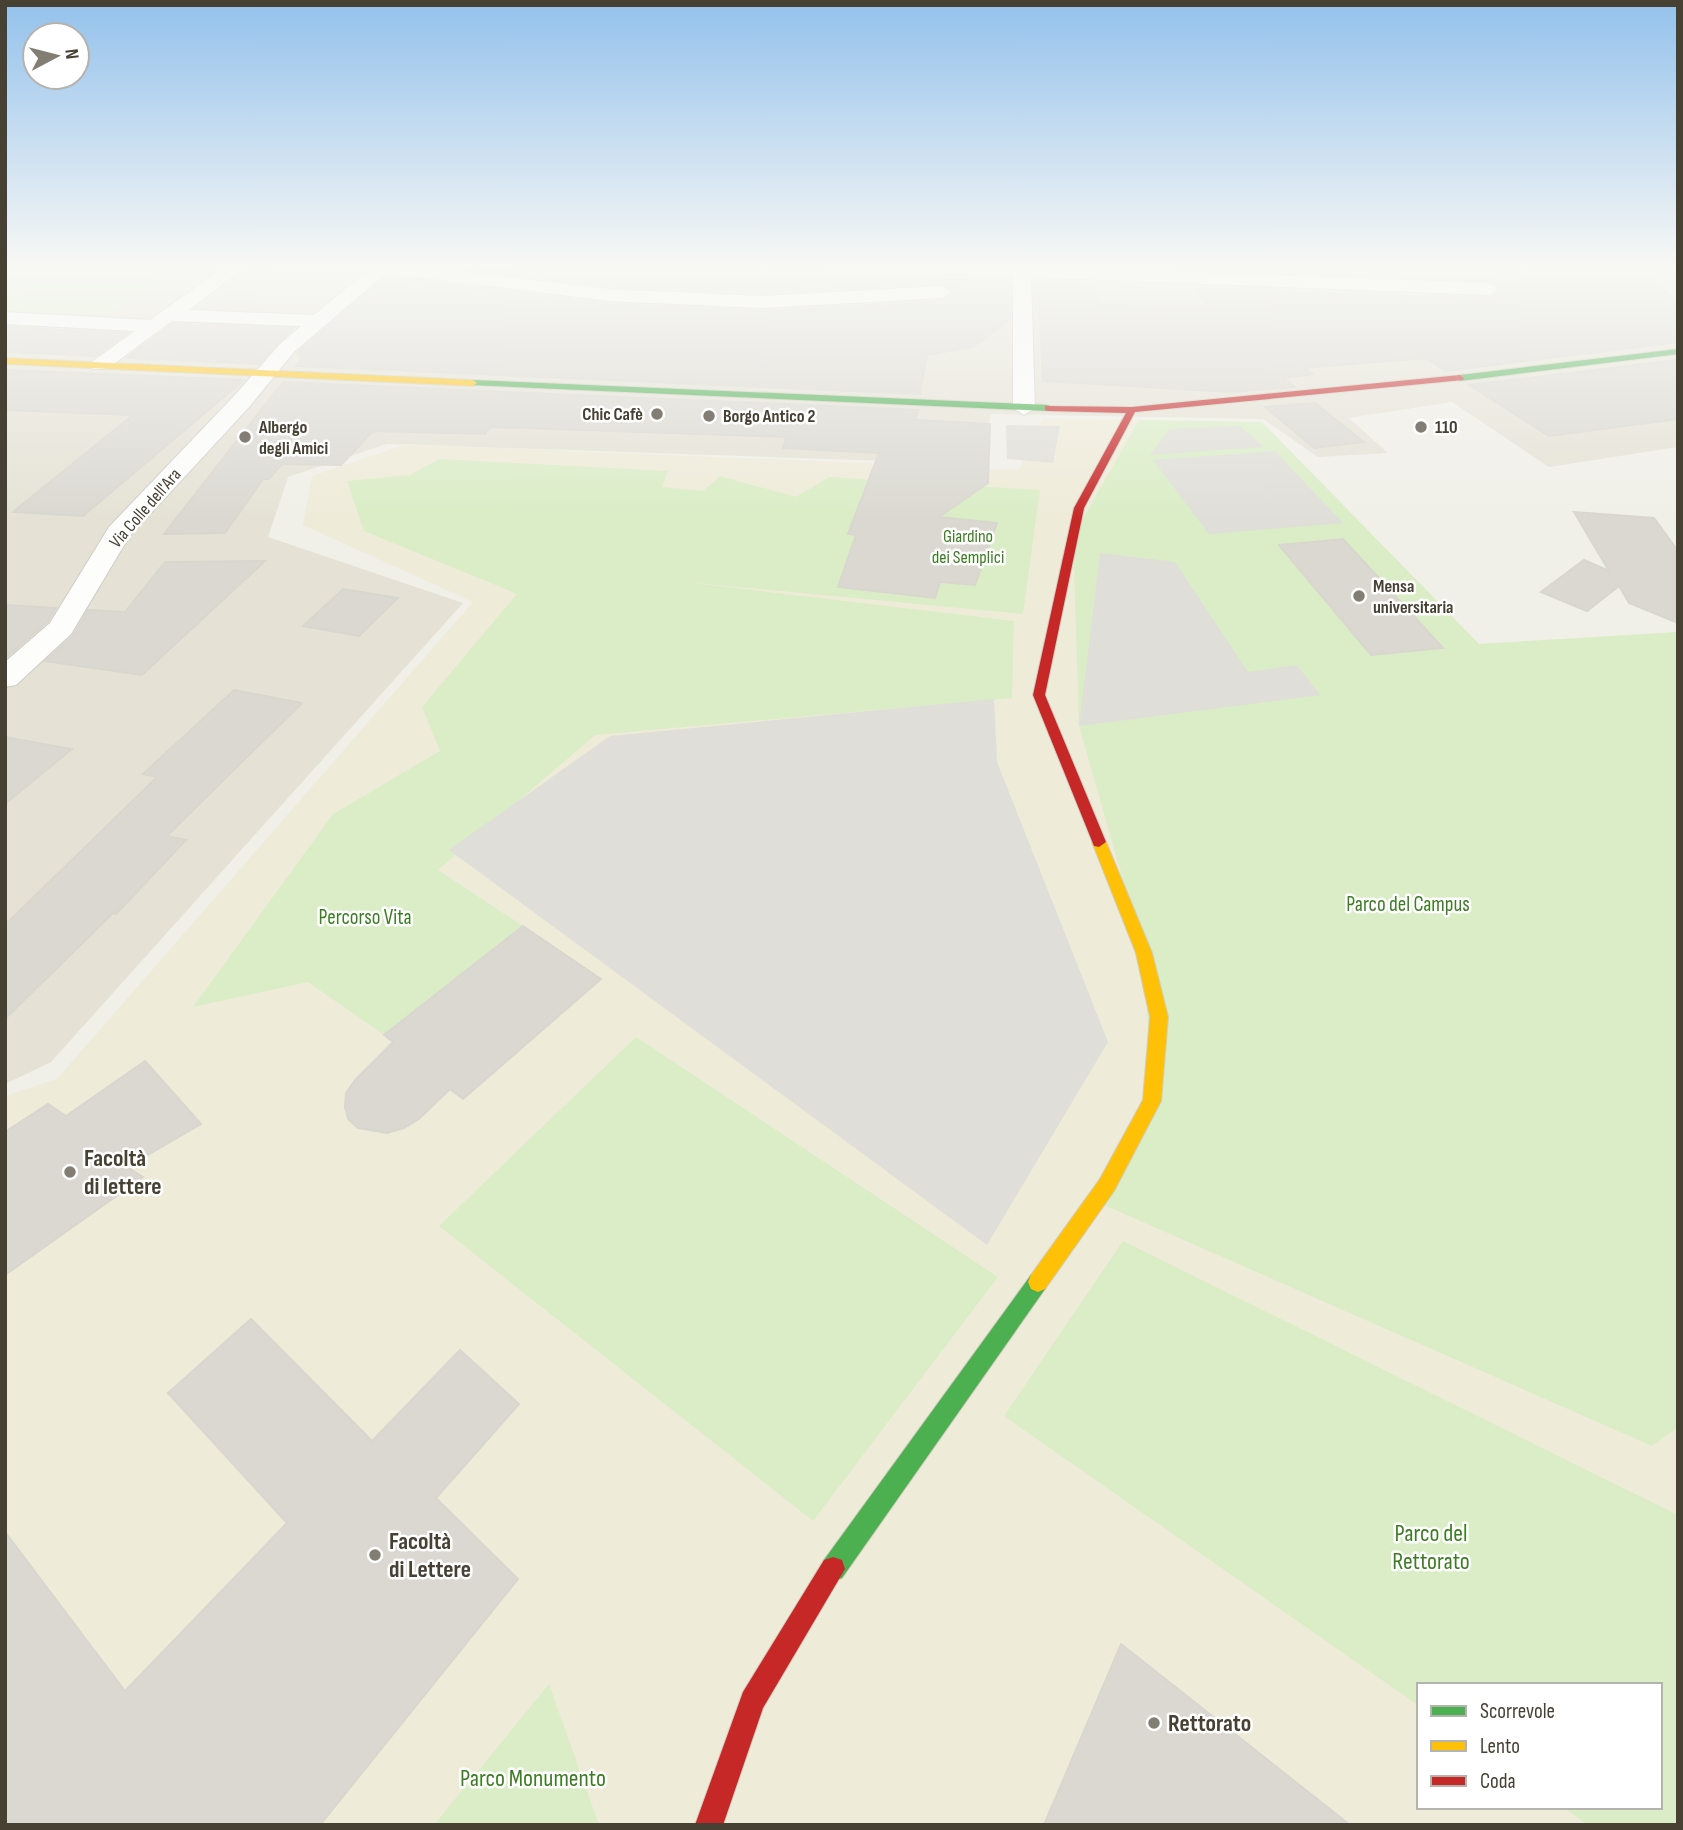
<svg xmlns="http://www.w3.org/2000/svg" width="1683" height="1830" viewBox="0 0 1683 1830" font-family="'Sofia Sans Condensed',sans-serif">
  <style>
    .residential { fill: #e5e2d5 }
    .education { fill: #efebd9; fill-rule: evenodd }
    .green { fill: #daedc6 }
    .parking { fill: #dfded8 }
    .building { fill: #dad8d1; stroke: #d9d6ce; stroke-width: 2 }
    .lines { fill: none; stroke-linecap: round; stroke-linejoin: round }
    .street-casing { stroke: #cecdc6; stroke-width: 2 }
    .fast-casing { stroke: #d0cdbf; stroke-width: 2 }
    .slow-casing { stroke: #d0cdbf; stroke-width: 2 }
    .jam-casing { stroke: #d0cdbf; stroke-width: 2 }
    .street { fill: #fdfdfc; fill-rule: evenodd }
    .fast { fill: #4caf50; fill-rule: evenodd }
    .slow { fill: #ffc107; fill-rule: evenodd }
    .jam { fill: #c62828; fill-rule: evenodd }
    .poi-dot { fill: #827e73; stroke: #fff; stroke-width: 2.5 }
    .labels { text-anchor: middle; stroke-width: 5; stroke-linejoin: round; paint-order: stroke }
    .far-poi-label { font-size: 18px; font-weight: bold; fill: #474134; stroke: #fff; text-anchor: start }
    .far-street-label { font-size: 18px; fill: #474134; stroke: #fff }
    .far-park-label { font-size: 18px; fill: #3c7d22; stroke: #fff }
    .park-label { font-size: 21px; fill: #3c7d22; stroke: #fff }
    .near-poi-label { font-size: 24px; font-weight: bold; fill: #474134; stroke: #fff; text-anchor: start }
    .near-park-label { font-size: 24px; fill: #3c7d22; stroke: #fff }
  </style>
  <rect width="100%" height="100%" fill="#f0efe8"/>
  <!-- residential -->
  <path class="residential" d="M5,264H1678V447L1549,467L1452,402L1349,418L1388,453L1318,457L1263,419L991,414L977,464L387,444L288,477L268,537L463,603L51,1062L5,1084Z"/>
  <!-- education -->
  <path class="education" d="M1042,419L1262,422L1479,644L1678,632V1825H5V1096L57,1079L473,602L303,525L312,476L407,444L1019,470ZM1419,1685H1660V1807H1419Z"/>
  <!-- green -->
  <g class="green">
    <path d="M63,264H213L221,267L180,265L106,315L14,311L5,306V296Z"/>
    <path d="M1139,420L1262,422L1479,644L1678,632V1427L1652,1446L1095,1201L1152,1101L1144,953L1079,726L1073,536Z"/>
    <path d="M439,459L668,471L662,487L703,491L720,476L796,497L829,477L1040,490L1023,614L685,582L1014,621L1012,698L595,735L438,870L523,926L384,1035L308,982L193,1007L333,814L440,751L422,707L517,594L364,531L347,481L410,475Z"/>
    <path d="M636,1037L998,1277L813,1521L439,1226Z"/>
    <path d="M1123,1241L1678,1515V1825H1588L1563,1807H1660V1685H1419V1706L1004,1416Z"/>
    <path d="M549,1684L599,1825H434Z"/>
  </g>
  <!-- parking -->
  <g class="parking">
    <path d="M5,266L49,268L10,289H5Z"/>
    <path d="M1006,425L1060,426L1053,463L1007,459Z"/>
    <path d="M1240,426L1264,447L1150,455L1170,429Z"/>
    <path d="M1275,451L1343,523L1209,534L1153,460Z"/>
    <path d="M1100,553L1175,562L1248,672L1297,665L1320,695L1079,726Z"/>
    <path d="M994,699L997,762L1108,1042L987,1245L449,850L610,736Z"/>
  </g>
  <!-- building -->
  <g class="building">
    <path d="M478,264L611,267L607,273L832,280L834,273L1010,281V319L973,347L927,355L920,394L296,366L302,358L297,353L386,276L609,304L761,311L942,301L953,293L942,283L761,293L609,286L472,270Z"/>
    <path d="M1600,272L1643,273L1678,302V342L1446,371L1426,358L1304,368L1313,374L1283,378L1295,387L1230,392L1043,381L1039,298L1034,301V282L1094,284L1096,303L1100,304L1211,309L1196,290L1489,298L1500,290L1490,281L1425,278L1421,274Z"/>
    <path d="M173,324L294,328L259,364L127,358Z"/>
    <path d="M5,327L127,333L95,356L5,352Z"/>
    <path d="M1678,360V419L1549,436L1469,385Z"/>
    <path d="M5,370L244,380L83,516L13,512L133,415L5,410Z"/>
    <path d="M283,382L918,410L916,420L990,424L988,483L939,517L997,523L975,585L940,582L935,598L838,587L856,535L848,534L879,453L783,448L786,437L490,427L485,434L373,431L341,465L282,464L269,479H263L225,533L164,534Z"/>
    <path d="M1315,403L1364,442L1314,448L1265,407Z"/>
    <path d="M1574,512L1654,518L1678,551V623L1629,603L1619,586L1587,611L1541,592L1584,560L1609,571Z"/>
    <path d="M1343,539L1443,648L1371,655L1279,545Z"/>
    <path d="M265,561L142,675L45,661L73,636L88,610L125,612L165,562Z"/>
    <path d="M343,589L398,598L359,636L303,626Z"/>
    <path d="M5,605L56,608L48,621L8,656H5Z"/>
    <path d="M234,690L302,703L167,836L186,840L116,914L113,913L5,1019V925L157,777L143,774Z"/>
    <path d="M5,737L72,749L5,804Z"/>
    <path d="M523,926L601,979L463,1099L450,1089L419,1119L404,1128L387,1133L358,1128L348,1119L345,1107L346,1093L355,1080L393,1042L384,1035Z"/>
    <path d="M145,1061L201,1124L127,1167L143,1177L5,1275V1132L48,1104L66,1116Z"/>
    <path d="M251,1319L372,1441L460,1350L519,1404L436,1498L518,1579L320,1825H5V1532L125,1691L287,1523L168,1393Z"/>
    <path d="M1121,1644L1350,1825H1044Z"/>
  </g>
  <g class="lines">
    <defs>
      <g id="street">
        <path d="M229,264H249L189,310L314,315L367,271L269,269L261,264H400L609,289L761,296L942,286L951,292L942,298L761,308L609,301L386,273L294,352L250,406L129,537L71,634L16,685L5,687V662L50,623L109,527L234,396L280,344L301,326L172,321L107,369H93L90,365L93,361L135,331L5,324V312L150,320Z"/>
        <path d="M819,264H1030L1031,266L1489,283L1498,289L1489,295L1031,277L1035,408L1024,415L1013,408V276L828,269Z"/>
      </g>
      <g id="fast">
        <path d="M1678,349V354L1460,381L1456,378L1460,375Z"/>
        <path d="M473,380L1048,405L1053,408L1048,411L470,385L469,383Z"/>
        <path d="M1038,1272L1045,1275L1048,1282L1045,1289L842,1578L833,1581L824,1578L821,1569L824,1560L1031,1275Z"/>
      </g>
      <g id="slow">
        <path d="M5,358L473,380L477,383L473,386L5,364Z"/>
        <path d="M1099,837L1106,842L1152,953L1168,1017L1161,1101L1114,1191L1045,1289L1038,1292L1031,1289L1028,1282L1031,1275L1100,1179L1143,1100L1150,1017L1136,953L1092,842Z"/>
      </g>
      <g id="jam">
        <path d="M1460,375L1464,378L1463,380L1135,412L1084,508L1045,695L1106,842L1099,847L1094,846L1033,695L1074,508L1126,413L1048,411L1045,410V406L1132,407Z"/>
        <path d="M833,1557L842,1560L845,1569L763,1708L723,1825H695L743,1692L824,1560Z"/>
      </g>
    </defs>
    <!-- street casing -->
    <use href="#street" class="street-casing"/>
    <!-- fast casing -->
    <use href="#fast" class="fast-casing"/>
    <!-- slow casing -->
    <use href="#slow" class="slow-casing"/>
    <!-- jam casing -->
    <use href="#jam" class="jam-casing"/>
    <!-- street -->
    <use href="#street" class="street"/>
    <!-- fast -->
    <use href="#fast" class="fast"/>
    <!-- slow -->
    <use href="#slow" class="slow"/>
    <!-- jam -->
    <use href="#jam" class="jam"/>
  </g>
  <!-- sky -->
  <linearGradient id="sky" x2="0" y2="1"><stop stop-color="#93c1ec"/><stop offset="0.51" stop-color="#f8f8f5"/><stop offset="1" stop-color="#f8f8f5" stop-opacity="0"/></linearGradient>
  <rect width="1683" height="520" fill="url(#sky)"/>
  <!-- markers -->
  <g class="poi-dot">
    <circle cx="657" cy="414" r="7"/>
    <circle cx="709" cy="416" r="7"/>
    <circle cx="1421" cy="427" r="7"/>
    <circle cx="245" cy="437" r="7"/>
    <circle cx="1359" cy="596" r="7"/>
    <circle cx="70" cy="1172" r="7"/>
    <circle cx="375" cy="1555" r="7"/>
    <circle cx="1154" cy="1723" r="7"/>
  </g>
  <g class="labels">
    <!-- far-poi labels -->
    <g class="far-poi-label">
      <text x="643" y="420" text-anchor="end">Chic Cafè</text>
      <text x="723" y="422">Borgo Antico 2</text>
      <text x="259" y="433">Albergo<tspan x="259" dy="21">degli Amici</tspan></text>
      <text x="1435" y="433">110</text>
      <text x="1373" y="592">Mensa<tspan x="1373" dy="21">universitaria</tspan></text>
    </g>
    <!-- far-street labels -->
    <g class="far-street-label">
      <text transform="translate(145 508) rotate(-49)" y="6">Via Colle dell'Ara</text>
    </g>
    <!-- far-park labels -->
    <g class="far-park-label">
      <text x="968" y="542">Giardino<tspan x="968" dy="21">dei Semplici</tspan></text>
    </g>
    <!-- park labels -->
    <g class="park-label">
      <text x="1408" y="911">Parco del Campus</text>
      <text x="365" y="924">Percorso Vita</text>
    </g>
    <!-- near-poi labels -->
    <g class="near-poi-label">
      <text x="84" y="1166">Facoltà<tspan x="84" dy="28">di lettere</tspan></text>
      <text x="389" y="1549">Facoltà<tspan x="389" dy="28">di Lettere</tspan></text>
      <text x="1168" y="1731">Rettorato</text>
    </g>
    <!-- near-park labels -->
    <g class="near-park-label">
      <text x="1431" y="1541">Parco del<tspan x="1431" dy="28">Rettorato</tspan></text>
      <text x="533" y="1786">Parco Monumento</text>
    </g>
  </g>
  <!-- border -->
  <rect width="1683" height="1830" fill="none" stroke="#474134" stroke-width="14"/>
  <!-- legend -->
  <rect x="1417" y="1683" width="245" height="126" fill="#ffffff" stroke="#b5b3ae" stroke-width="2"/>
  <rect x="1431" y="1706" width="35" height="10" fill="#4caf50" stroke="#b5b3ae" stroke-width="2"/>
  <text x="1480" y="1718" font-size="21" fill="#474134">Scorrevole</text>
  <rect x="1431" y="1741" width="35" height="10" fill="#ffc107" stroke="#b5b3ae" stroke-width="2"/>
  <text x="1480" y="1753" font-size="21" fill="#474134">Lento</text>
  <rect x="1431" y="1776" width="35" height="10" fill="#c62828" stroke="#b5b3ae" stroke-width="2"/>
  <text x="1480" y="1788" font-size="21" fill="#474134">Coda</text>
  <!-- north arrow -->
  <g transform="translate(56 56) rotate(83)"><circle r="33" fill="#ffffff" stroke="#b5b3ae" stroke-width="2"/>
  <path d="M0-5L12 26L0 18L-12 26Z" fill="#827e73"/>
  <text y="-10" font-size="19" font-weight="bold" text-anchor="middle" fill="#474134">N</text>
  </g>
</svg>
